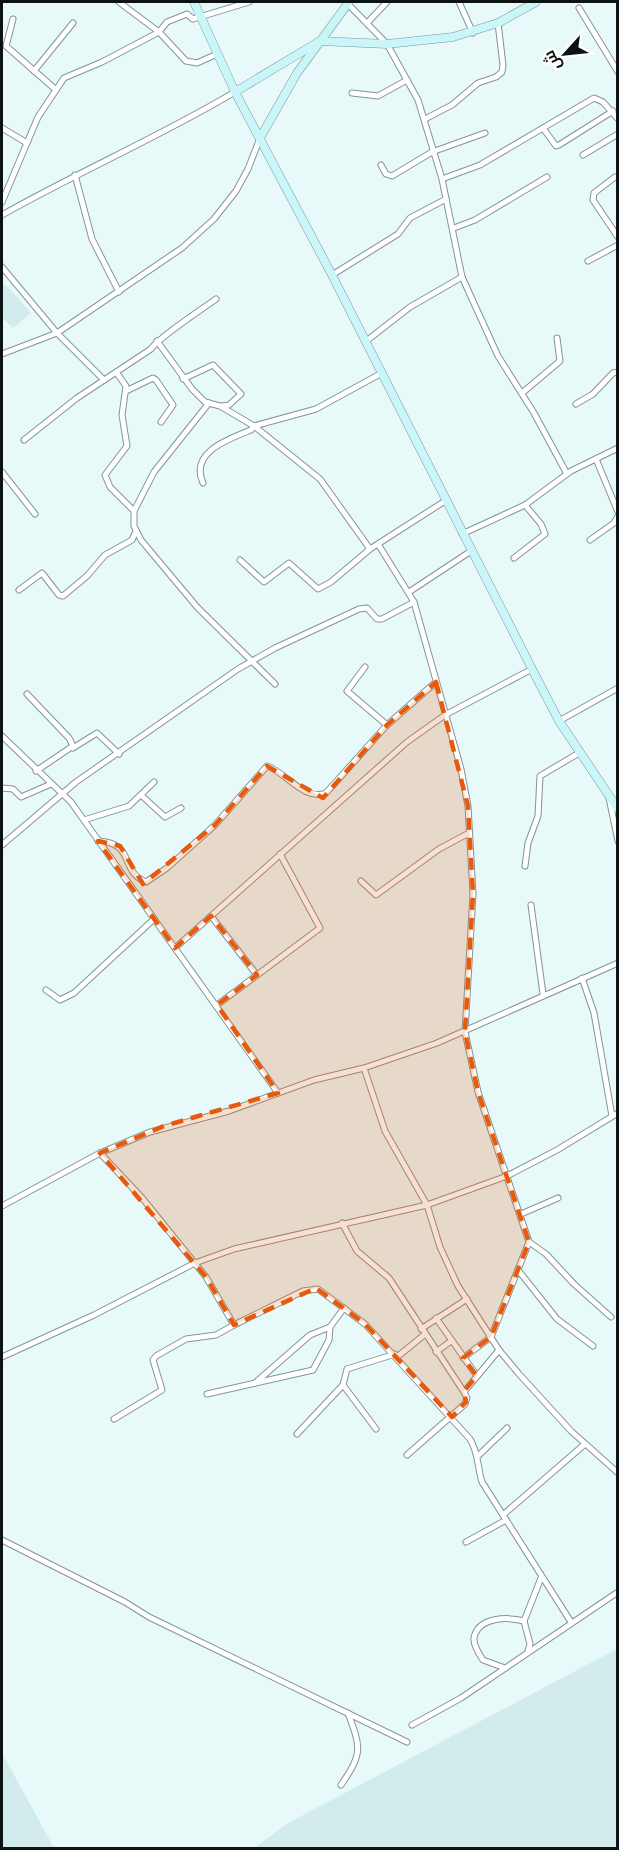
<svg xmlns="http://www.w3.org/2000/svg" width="619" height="1850" viewBox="0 0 619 1850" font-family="'Golos Text',Cairo,sans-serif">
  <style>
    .built { fill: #d2ebec }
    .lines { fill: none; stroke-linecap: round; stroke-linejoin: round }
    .street-casing { stroke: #859494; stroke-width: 7 }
    .secondary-casing { stroke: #859494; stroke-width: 9 }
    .street { stroke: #fff; stroke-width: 5 }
    .secondary { stroke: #c9f6f8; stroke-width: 8 }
    .marked { fill: #e8590c; fill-opacity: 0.2; stroke: #e8590c; stroke-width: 4.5; stroke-dasharray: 12 8; stroke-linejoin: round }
  </style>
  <rect width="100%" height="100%" fill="#e8f9f9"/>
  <!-- built -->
  <g class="built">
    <path d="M5,284L31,313L13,328L2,317V287Z"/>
    <path d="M617,1649V1848H254L288,1823Z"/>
    <path d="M2,1753L54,1848H2Z"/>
  </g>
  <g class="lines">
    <defs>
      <g id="street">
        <path d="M119,2L159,32L186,61L197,63L217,54"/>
        <path d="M459,2L473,33"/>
        <path d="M347,3L387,44L418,100L442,179L462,277L498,356L534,413L567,474"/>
        <path d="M579,8L618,72"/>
        <path d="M13,19L6,46L55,89"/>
        <path d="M368,22L387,2"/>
        <path d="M34,71L73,23"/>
        <path d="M352,93L378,96L407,80"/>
        <path d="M425,119L452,105L478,83L496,77L502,72L503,65L498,23"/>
        <path d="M2,128L27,143"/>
        <path d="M543,128L556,146L559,145L613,111"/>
        <path d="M583,155L618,134"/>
        <path d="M381,165L386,174L392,176L432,152L485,133"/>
        <path d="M75,175L92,239L119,292"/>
        <path d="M615,177L594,193L593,200L618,237"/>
        <path d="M442,179L480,165L594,98L603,102L618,119"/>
        <path d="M2,202L38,117L64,78L102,62L159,32L167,22L187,14L193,19L249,2"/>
        <path d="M2,215C78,172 159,137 235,92"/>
        <path d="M454,228L475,220L547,177"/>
        <path d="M588,261L618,245"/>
        <path d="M2,267L57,333L104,380"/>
        <path d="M332,275L398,234L410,218L446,199"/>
        <path d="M157,341L192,389L205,402L220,406L254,426L316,409L380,374"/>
        <path d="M365,342L410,307L462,277"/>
        <path d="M2,354L57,333L182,248L214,219L236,191L248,169L260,138"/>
        <path d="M116,372L126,386L122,415L127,446L105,475L110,487L134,511"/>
        <path d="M183,379L213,365L241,394L229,405L222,406"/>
        <path d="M126,391L153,378L156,380L173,405L161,422"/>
        <path d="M522,393L560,361L557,338"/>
        <path d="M209,403L154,472L134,511V526L141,540L197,607L275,684"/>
        <path d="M576,404L593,394L613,373L618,372"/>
        <path d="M24,440L77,398L151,349C159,337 201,310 216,299"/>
        <path d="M596,459L618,512"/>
        <path d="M2,472L35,514"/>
        <path d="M203,483C189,452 229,439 251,430L254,426L320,479L370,549"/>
        <path d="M462,534L525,505L571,471L618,448"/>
        <path d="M590,540L614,523L618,516"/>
        <path d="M378,544L414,602L461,769L468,806L473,894L465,1032L478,1092L529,1242L491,1337L463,1358"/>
        <path d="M514,558L545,534L541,524L525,505"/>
        <path d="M240,560L264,582L289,563L318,589L331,582L370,549L445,501"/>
        <path d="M19,590L42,573L59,595L63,596L87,576L105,555L132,540L136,531"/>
        <path d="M409,592L471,551"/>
        <path d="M365,667L347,691L387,725"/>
        <path d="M27,694L69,738L73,746L36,771"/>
        <path d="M559,721L618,688"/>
        <path d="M2,736L71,802L278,1093"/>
        <path d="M73,748L97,733L119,754"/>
        <path d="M2,788L13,789L21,797L51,784"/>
        <path d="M141,795L165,817L181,808"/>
        <path d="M609,798L618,841"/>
        <path d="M84,820L129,806L154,782"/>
        <path d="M98,841C136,843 119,871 146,882L167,868L215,825L267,766C284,771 305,802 326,793L387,725L436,682"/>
        <path d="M2,845L76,782L238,669L275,648L359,609L367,608L377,619H382L414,602"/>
        <path d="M525,866L528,843L538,816L540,776L579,753"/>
        <path d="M361,881L376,895L439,849L469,833"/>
        <path d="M531,905L543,994"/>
        <path d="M211,916L257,975"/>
        <path d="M175,948L407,742L445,715L532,669"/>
        <path d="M582,978L594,1013L612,1116"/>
        <path d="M46,990L60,1000L74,993L154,919"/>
        <path d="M217,1005L320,928L280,854"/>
        <path d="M364,1068L385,1131L427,1205L440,1247L458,1286L499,1350L519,1374L571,1431L618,1473"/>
        <path d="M100,1153L143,1199L206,1277L234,1325L303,1291L318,1289L365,1324L470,1439C479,1454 477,1466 482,1482L571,1622"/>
        <path d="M2,1206L100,1153L150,1132L229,1111L314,1080L364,1068L437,1043L618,963"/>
        <path d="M521,1214L558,1198"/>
        <path d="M342,1223L357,1251L389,1278L464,1392"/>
        <path d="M529,1242L546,1254L574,1284L611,1317"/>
        <path d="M518,1270L557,1319L593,1346"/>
        <path d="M436,1318L477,1376"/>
        <path d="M421,1329L467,1299"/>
        <path d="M436,1352L451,1341"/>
        <path d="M2,1357L94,1315L195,1263L234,1249L427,1205L507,1176L557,1150L618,1113"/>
        <path d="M397,1357L424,1335"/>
        <path d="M255,1383L310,1335L330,1327L344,1308"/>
        <path d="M343,1385L376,1429"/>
        <path d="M207,1394L313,1370L329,1340L330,1327"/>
        <path d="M114,1419L162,1390L153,1360L156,1356L186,1339L216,1335L234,1325"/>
        <path d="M297,1434L343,1385L347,1369L395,1354"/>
        <path d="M407,1455L465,1404L467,1398L464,1392L499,1350"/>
        <path d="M479,1455L507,1428"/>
        <path d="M503,1515L585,1444"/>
        <path d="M2,1540L125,1602L149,1617L407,1742"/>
        <path d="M466,1542L506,1520"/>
        <path d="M524,1621L530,1644L528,1651"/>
        <path d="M505,1668L483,1660C479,1654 473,1645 474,1638C478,1616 509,1617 524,1621L541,1578"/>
        <path d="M412,1725L461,1698L618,1592"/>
        <path d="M341,1785C363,1753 361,1748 348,1713"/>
      </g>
      <g id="secondary">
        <path d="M194,2L235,92L332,275L532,669L559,721L618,809"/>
        <path d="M235,92L320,41L387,44L453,37L498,23L536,2"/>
        <path d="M260,138L297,73L349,2"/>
      </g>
    </defs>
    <!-- street casing -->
    <use href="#street" class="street-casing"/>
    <!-- secondary casing -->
    <use href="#secondary" class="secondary-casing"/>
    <!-- street -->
    <use href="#street" class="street"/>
    <!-- secondary -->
    <use href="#secondary" class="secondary"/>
  </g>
  <!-- marked area -->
  <path class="marked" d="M436,682L468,806L473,894L465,1032L478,1092L529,1242L491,1337L463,1358L477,1376L464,1391L466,1402L452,1417L365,1324L316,1288L234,1325L206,1277L100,1153L164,1126L278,1093L217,1005L257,975L211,916L175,948L98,841L120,846L143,884L215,825L267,766L323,798L387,725Z"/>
  <!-- border -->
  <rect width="619" height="1850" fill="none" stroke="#0d1313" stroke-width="6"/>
  <!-- north arrow -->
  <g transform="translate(565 54) rotate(243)" stroke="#ffffff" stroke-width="4.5" paint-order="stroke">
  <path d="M0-4.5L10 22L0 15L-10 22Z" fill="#0d1313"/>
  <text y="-9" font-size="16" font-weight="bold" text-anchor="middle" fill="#0d1313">ش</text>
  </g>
</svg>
